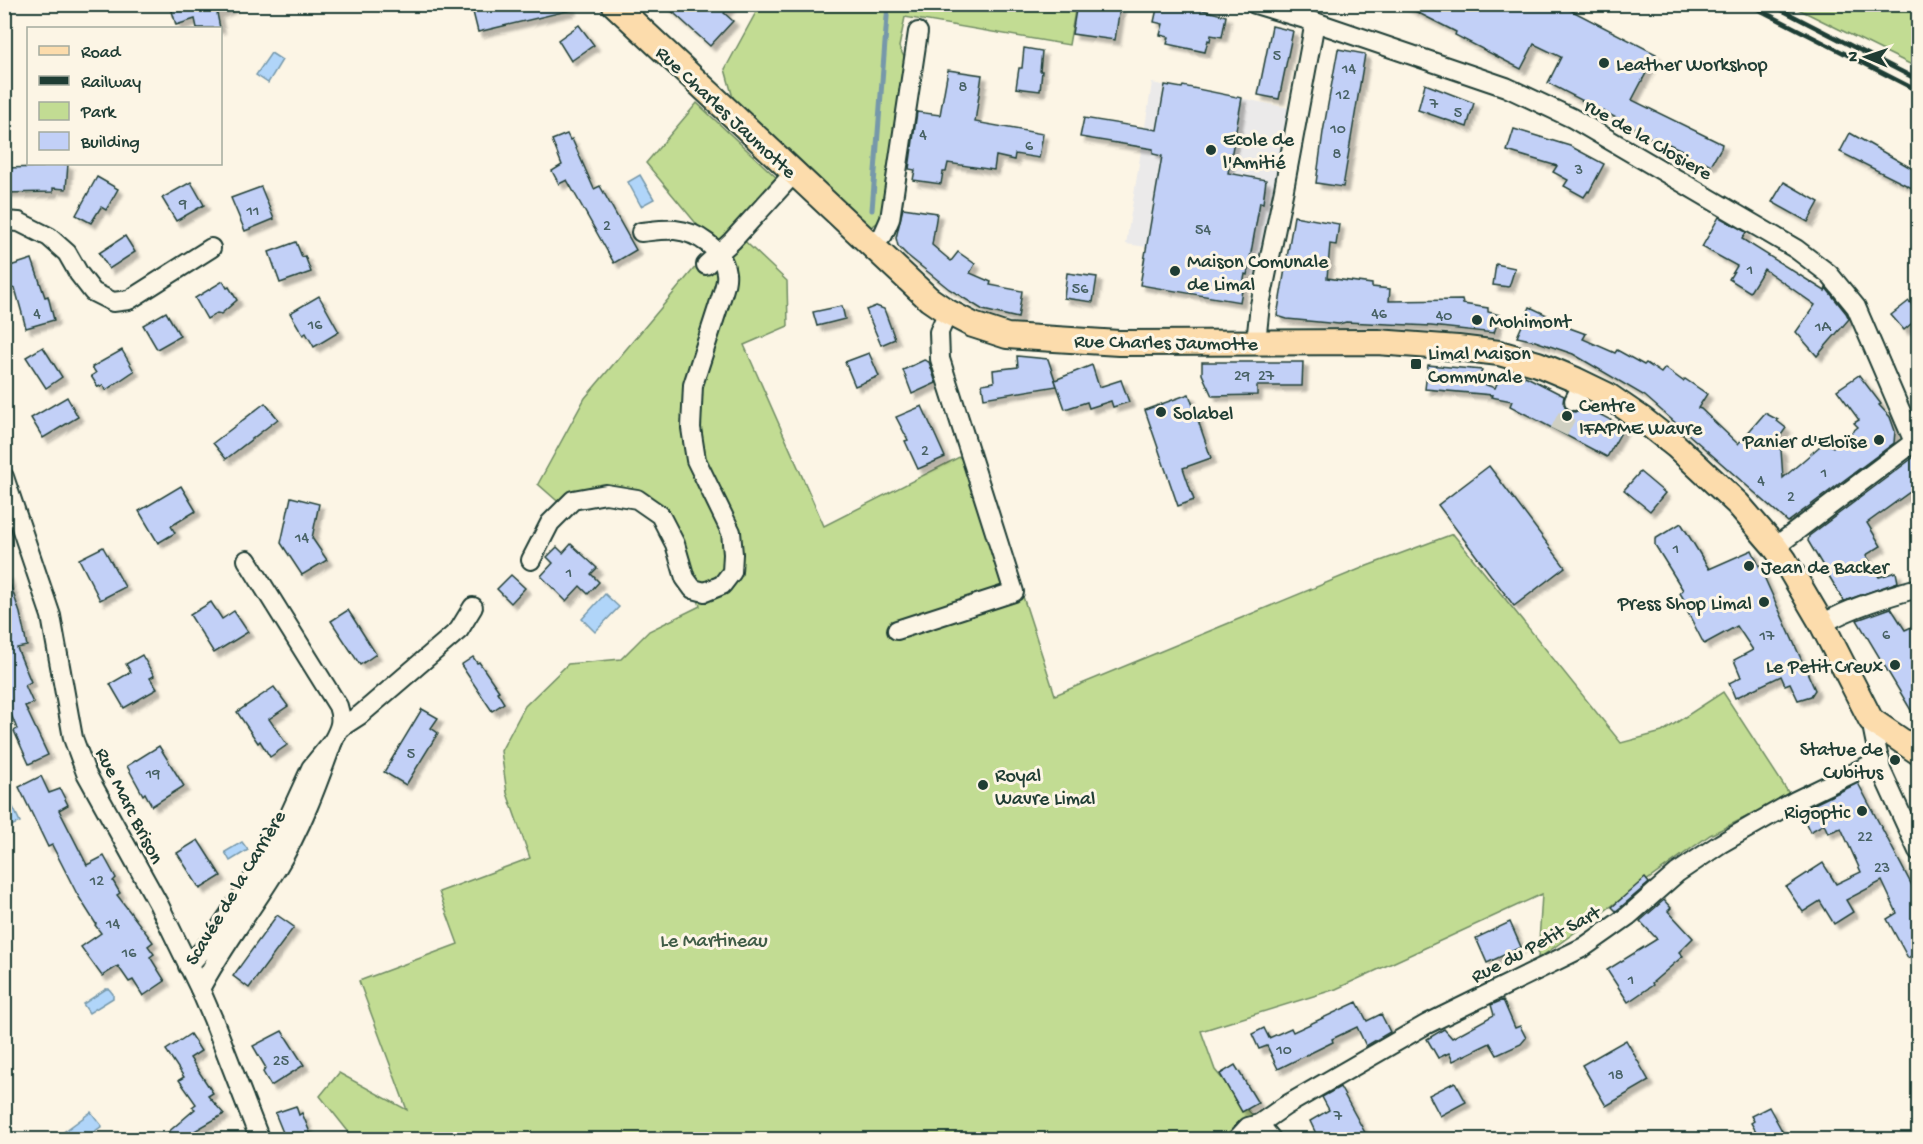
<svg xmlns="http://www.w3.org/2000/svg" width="1923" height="1144" viewBox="0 0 1923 1144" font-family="'Gochi Hand',sans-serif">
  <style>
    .built { fill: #ebeaea }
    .green { fill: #c2dc93; stroke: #708c64; stroke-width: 1.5 }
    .water { fill: #b0d5f9; stroke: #7698aa; stroke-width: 1.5 }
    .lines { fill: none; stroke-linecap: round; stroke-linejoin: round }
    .stream { stroke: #7698aa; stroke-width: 5 }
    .building { fill: #c2d0f7; stroke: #1f3d34; stroke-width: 1.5; filter: url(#shadow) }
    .minor-tunnel { stroke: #d0d0c2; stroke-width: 18; stroke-dasharray: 18 9; stroke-linecap: butt }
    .minor-casing { stroke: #1f3d34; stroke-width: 22 }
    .major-casing { stroke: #1f3d34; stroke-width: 28 }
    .minor { stroke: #fcf5e5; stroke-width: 18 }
    .major { stroke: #fcdcac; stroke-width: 24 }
    .rail { stroke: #1f3d34; stroke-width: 4.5 }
    .poi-dot { fill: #1f3d34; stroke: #fcf5e5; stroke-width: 2 }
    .labels { text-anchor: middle; stroke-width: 6; stroke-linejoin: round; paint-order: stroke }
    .number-label { font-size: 16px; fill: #486265 }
    .poi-label { font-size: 20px; fill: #1f3d34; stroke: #fcf5e5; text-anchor: start }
    .street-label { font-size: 20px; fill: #1f3d34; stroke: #fcf5e5 }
    .park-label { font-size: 20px; fill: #405d47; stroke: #fcf5e5 }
  </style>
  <defs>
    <filter id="shadow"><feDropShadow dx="5" dy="5" stdDeviation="1.5" flood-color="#0004"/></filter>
  </defs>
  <rect width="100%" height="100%" fill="#fcf5e5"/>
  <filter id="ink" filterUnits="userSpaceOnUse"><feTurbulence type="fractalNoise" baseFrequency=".0167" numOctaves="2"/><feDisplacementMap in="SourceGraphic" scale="12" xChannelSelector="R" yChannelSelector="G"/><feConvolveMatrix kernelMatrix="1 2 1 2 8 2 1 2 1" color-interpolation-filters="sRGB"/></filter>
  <g filter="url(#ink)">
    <!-- built -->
    <path class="built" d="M1152,83L1210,94L1211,92L1289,108L1257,276L1247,275L1258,209L1147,247L1126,244Z"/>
    <!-- green -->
    <g class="green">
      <path d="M760,5H1076L1069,45L905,17L899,47L906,61L883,219L871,227L839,207L840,198L793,153L763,132L735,105L725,69Z"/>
      <path d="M1790,5H1909L1918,10V68Z"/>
      <path d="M697,103L779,180L733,230L787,281L788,326L744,345L824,526L975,449L1055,695L1367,566L1453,534L1621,743L1662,732L1723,692L1790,795L1710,835L1538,959L1542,894L1336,989L1201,1031L1215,1070L1272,1139L355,1140L320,1096L339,1073L407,1110L359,981L458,944L439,892L530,858L507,793L501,751L525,706L568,664L621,659L649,631L700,606L679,538L647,498L564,507L538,484L585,398L714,245L646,163Z"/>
    </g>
    <!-- water -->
    <g class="water">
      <path d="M271,53L282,60L268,83L256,75Z"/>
      <path d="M640,175L654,199L641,206L628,182Z"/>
      <path d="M605,594L619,607L595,632L582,619Z"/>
      <path d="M10,801L20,822L11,826L5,813V804Z"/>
      <path d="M242,842L248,850L230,861L225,852Z"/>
      <path d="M106,989H109L113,994V998L89,1013L83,1004Z"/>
      <path d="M91,1112L102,1126L84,1139H65L61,1134Z"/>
    </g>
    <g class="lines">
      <!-- stream -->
      <path class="stream" d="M872,210L888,4"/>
    </g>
    <!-- building -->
    <g class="building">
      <path d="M170,4H230L231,8L217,13L220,28H197L195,19L176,25Z"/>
      <path d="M471,4H570L571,10L478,32Z"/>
      <path d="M664,4H732L724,13L733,21L710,46Z"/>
      <path d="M1077,4H1101L1120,7L1115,40L1072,34Z"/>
      <path d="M1158,4H1180L1226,16L1222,37L1211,35L1210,41L1208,40L1205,52L1167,44L1169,37L1160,35L1163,24L1154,22Z"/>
      <path d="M1401,4H1559L1656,54L1632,100L1722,144L1721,148L1711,165L1703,161L1701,164L1685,155L1686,152L1654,137L1653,139L1641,133L1642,131L1548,83L1561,57L1534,44L1521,69L1455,35L1456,32Z"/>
      <path d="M579,25L594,45L571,61L558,40Z"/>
      <path d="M1272,26L1293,31L1279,99L1258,95Z"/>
      <path d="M1024,48L1042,51L1040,71H1042L1040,91L1016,88L1019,68H1022Z"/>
      <path d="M1338,49L1365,54L1343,187L1316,183L1323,132Z"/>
      <path d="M948,70L982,75L975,122L1043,134L1039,158L1015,154L1014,160L996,156L994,170L948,163L946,172H943L941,184L913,180L915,170L909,169L917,112L940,115Z"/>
      <path d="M1425,84L1474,103L1467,127L1418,110Z"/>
      <path d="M1165,85L1182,88L1183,86L1242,98L1228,173L1266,180L1263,203L1260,202L1247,275L1245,274L1240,302L1140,285L1162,156L1153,154V149L1080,137L1084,118L1157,130Z"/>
      <path d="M1514,129L1570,146L1604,164L1589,192L1588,191L1584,197L1564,186L1568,180L1553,172L1557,166L1507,151Z"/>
      <path d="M1850,133L1918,172V191L1840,152Z"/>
      <path d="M567,134L570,140L572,139L594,189L600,186L636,250L614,263L567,180L559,184L552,171L562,165L552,140Z"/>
      <path d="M44,164H68L66,189L53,188V192L4,193V168L43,167Z"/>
      <path d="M97,177L118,189L106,210L101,207L91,223L76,215Z"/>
      <path d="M191,182L204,205L176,221L162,198Z"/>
      <path d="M1784,182L1819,202L1808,222L1772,202Z"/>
      <path d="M261,187L274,219L245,231L231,198Z"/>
      <path d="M903,208L937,213L932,245L951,261L958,252L975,264L970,273L991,282L990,285L1022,291L1018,318L983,310L949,289L907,255L898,246L896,238Z"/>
      <path d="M1294,216L1339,224L1336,245L1330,244L1327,278L1372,284V287L1390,289L1389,301L1462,300L1463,304L1488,308V312L1500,315L1494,333L1431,326L1346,322L1339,324L1287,319L1277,316Z"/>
      <path d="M1719,217L1746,232L1742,239L1825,291L1826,288L1846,313L1849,319L1817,356L1796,332L1815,305L1764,269L1750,292L1729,279L1737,266L1702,247Z"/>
      <path d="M125,236L135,252L109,269L99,253Z"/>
      <path d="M296,242L302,257L305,256L311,272L280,283L269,252Z"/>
      <path d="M32,259L45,297L48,296L54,320L26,328L15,288L11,289L4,268Z"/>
      <path d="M1496,264L1515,268L1509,287L1493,285Z"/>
      <path d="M1067,273L1097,277L1093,302L1064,298Z"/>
      <path d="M223,281L227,288L229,287L237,300L221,314L217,313L207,319L195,298Z"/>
      <path d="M319,296L339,332L314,347L306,333L303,335L290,313Z"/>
      <path d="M1909,301L1918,313V318L1904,330L1891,315Z"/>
      <path d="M842,306L845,319L817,326L813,312Z"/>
      <path d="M876,306L884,309L895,339L881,345L866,310Z"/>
      <path d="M1530,307L1547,315L1545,319L1586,334L1583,339L1615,353L1617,350L1644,365L1646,363L1661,373L1665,368L1683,381L1685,379L1707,394L1698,408L1701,409L1738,444L1765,413L1778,420L1777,421L1786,428L1774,445L1781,450L1783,478L1827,440L1833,447L1858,427L1854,423L1859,420L1837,390L1859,375L1881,404L1879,405L1890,417L1895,431L1894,443L1788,522L1645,396L1573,354L1535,341L1517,337Z"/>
      <path d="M166,312L180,336L157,349L143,325Z"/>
      <path d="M43,347L62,377L46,388L26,357Z"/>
      <path d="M122,350L134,371L106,390L103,385L98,387L91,376L96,373L92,367Z"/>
      <path d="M869,353L879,376L855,386L845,362Z"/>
      <path d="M1017,356L1048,359L1057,386L984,398L982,384L994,382L993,370L1018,367Z"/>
      <path d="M924,360L929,362L936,383L912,394L903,370Z"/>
      <path d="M1202,362H1303L1302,386H1257V395L1212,396L1202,374Z"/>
      <path d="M1092,365L1099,387L1121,380L1129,402L1113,407L1111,401L1089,408L1087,402L1065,409L1055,380Z"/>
      <path d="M1428,365L1482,370L1478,382L1495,388L1502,372L1524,377L1525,376L1564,396L1563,402L1568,411L1575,412L1584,406L1624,427L1607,457L1510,406L1512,401L1491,397L1492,395L1425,389Z"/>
      <path d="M1189,394L1211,458L1183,468L1194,500L1178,506L1145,410Z"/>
      <path d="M67,397L78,417L43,438L31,418Z"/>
      <path d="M265,403L278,419L226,459L213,443Z"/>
      <path d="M922,406L945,457L918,469L905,441L908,440L896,417Z"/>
      <path d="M1918,454V486L1867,523L1881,546L1866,555L1879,577L1896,572L1898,582L1844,601L1808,541L1809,536Z"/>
      <path d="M1489,466L1565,567L1514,606L1438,505Z"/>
      <path d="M1640,472L1665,493L1650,511L1624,490Z"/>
      <path d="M181,486L196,511L171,526L175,533L158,543L139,511Z"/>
      <path d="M291,497L319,504L312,538L327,560L302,575L281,543Z"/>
      <path d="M1681,523L1709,569L1752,550L1815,690L1811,696L1798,700L1790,683L1785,685L1781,676L1735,698L1729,683L1741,677L1734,660L1753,650L1737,626L1704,644L1686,609L1689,608L1680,593L1683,590L1655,545V539Z"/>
      <path d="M571,544L597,568L591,574L599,582L588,594L580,586L566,601L541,576L553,563L547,557L557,547L563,553Z"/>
      <path d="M103,547L125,587L100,600L79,559Z"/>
      <path d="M4,575H7L20,613L27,646L17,648L31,682L25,685L33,703L25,706L48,755L29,764L14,731L17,729L4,697Z"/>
      <path d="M511,575L525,588L511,603L497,589Z"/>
      <path d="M211,602L222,619L234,611L248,632L214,653L190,615Z"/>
      <path d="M1891,608L1905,630L1918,624V722L1857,620Z"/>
      <path d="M348,610L376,654L360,665L331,621Z"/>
      <path d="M142,655L154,676L150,678L157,689L124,708L110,684L131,672L126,664Z"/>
      <path d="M473,657L477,663L479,662L499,691L497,692L504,703L492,711L461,665Z"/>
      <path d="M274,687L288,706L269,719L287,745L270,757L260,741L258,743L237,712Z"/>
      <path d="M422,709L438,718L431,728L438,733L406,785L384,772Z"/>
      <path d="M159,746L184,786L152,806L145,793L143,795L127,766Z"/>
      <path d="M41,776L49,793L60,789L68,805L59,810L87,865L104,856L116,878L113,881L120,893L117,895L153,942L148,946L154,954L150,957L165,981L143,996L133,980L129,982L118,966L102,976L81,947L101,933L95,925L96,924L77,894L52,845L48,847L19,787Z"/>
      <path d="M1858,783L1918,897V951L1908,958L1887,919L1897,913L1882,881L1846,900L1853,912L1834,924L1820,901L1803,912L1786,887L1823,863L1836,884L1861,872L1841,828L1828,833L1824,824L1810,832L1800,811Z"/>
      <path d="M198,840L221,876L200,889L177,853Z"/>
      <path d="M1645,878L1649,883L1621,907L1616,911L1612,907Z"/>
      <path d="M1664,900L1671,908L1668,911L1693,938L1679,952L1683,956L1652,983L1653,985L1628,1002L1607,970L1657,939L1640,921Z"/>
      <path d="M277,915L294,927L249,988L233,976Z"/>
      <path d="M1510,922L1521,947L1487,963L1476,938Z"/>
      <path d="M1503,1000L1515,1028L1520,1026L1526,1038L1521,1044L1497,1055L1490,1043L1453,1061L1449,1053L1438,1058L1427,1039L1444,1029L1452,1038L1494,1015L1491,1005Z"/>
      <path d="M1357,1002L1367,1021L1381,1014L1390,1032L1366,1046L1357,1027L1332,1039L1333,1042L1278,1069L1267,1046L1259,1049L1252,1034L1264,1028L1269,1038L1291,1028L1293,1032Z"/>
      <path d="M282,1031L304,1065L271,1086L263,1072L266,1068L253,1046Z"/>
      <path d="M190,1034L201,1051L190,1058L213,1093L208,1096L224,1114L191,1133L194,1140H159L195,1109L192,1107L196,1104L179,1080L184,1077L166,1050Z"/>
      <path d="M1626,1040L1649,1081L1606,1106L1582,1065Z"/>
      <path d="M1235,1065L1258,1103L1242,1112L1220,1074Z"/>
      <path d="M1455,1082L1466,1102L1440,1116L1429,1095Z"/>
      <path d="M1340,1087L1369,1140H1319L1310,1121L1329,1110L1322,1097Z"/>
      <path d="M296,1106L299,1115L302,1113L313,1140H286L275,1113Z"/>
      <path d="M1769,1107L1787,1140H1761L1751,1123L1754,1121L1751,1116Z"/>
    </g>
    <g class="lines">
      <!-- minor-tunnel -->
      <path class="minor-tunnel" d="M1559,432L1574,401"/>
      <defs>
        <g id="minor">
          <path d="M1255,4L1315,22L1506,87L1572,118L1796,249L1829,274L1856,307L1914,442"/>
          <path d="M4,221L19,222L49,237L67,253L79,274L93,292L113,302L129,300L211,248"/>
          <path d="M872,246L883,235L890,219L918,32"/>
          <path d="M706,265L732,241L794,173"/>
          <path d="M1256,342L1260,305L1284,189L1315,22"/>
          <path d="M1574,401L1583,383"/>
          <path d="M4,477L51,616L73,738L86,773L159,905L200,989L213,1019L260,1140"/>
          <path d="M1775,547L1918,439"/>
          <path d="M247,560L338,706C343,721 340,728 333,741"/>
          <path d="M531,560L550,523L573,500L606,494L637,499L660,515L675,544L685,578L693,589L705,592L722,585L732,572L733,554L731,532L696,460L691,428L693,385L723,292C725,286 727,279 726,273C723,249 697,232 675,230C664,229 652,231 641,232"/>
          <path d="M1822,624C1852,607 1885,597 1918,588"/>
          <path d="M897,630L1014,592L940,359L939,332L948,312"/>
          <path d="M1871,720L1881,770L1918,851"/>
          <path d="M340,728L360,715L459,630L473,607"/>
          <path d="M188,966L212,940L267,858L284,827L311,768L333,741C317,785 301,829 277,868C252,909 222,947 200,989"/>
          <path d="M1259,1124L1272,1140"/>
          <path d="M1236,1140L1248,1127L1259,1124L1285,1106L1427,1024L1584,947L1628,916L1677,873L1720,844L1795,801L1880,760"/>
        </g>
        <path id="major" d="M614,4L929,299L948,312L973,325L1007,336L1119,343L1377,342L1458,348L1499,353L1538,364L1576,380L1607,395L1642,419L1676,446L1738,504L1775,547L1785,561L1822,624L1871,720L1918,752"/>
      </defs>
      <!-- minor casing -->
      <use href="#minor" class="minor-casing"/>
      <!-- major casing -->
      <use href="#major" class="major-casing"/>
      <!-- minor -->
      <use href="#minor" class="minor"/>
      <!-- major -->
      <use href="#major" class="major"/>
      <!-- rail -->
      <g class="rail">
        <path d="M1748,4L1918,91"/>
        <path d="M1770,4L1918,80"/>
      </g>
    </g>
  </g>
  <!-- markers -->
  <g class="poi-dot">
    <circle cx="1604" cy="63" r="6"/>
    <circle cx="1211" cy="150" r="6"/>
    <circle cx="1175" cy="271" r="6"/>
    <circle cx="1477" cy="320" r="6"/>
    <rect x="1410" y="358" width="12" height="12" rx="3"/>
    <circle cx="1161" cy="412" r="6"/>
    <circle cx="1567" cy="416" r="6"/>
    <circle cx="1879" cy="440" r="6"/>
    <circle cx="1749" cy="566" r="6"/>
    <circle cx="1764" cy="602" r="6"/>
    <circle cx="1895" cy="665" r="6"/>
    <circle cx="1895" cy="760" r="6"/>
    <circle cx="983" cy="785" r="6"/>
    <circle cx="1862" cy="811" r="6"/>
  </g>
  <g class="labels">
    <!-- number labels -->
    <g class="number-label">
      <text x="1277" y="60">5</text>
      <text x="1349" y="73">14</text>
      <text x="963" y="91">8</text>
      <text x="1343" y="99">12</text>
      <text x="1434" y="108">7</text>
      <text x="1458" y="117">5</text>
      <text x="1338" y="133">10</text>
      <text x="923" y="139">4</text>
      <text x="1029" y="150">6</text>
      <text x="1337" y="158">8</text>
      <text x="1579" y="174">3</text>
      <text x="183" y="208">9</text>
      <text x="253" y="215">11</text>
      <text x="607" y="230">2</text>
      <text x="1203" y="234">54</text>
      <text x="1750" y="274">1</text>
      <text x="1080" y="293">56</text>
      <text x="37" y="318">4</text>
      <text x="1379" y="318">46</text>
      <text x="1444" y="320">40</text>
      <text x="315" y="329">16</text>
      <text x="1823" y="331">1A</text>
      <text x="1242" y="380">29</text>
      <text x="1266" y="380">27</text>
      <text x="925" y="455">2</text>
      <text x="1824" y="477">1</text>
      <text x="1761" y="485">4</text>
      <text x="1791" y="501">2</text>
      <text x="302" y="542">14</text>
      <text x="1676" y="553">1</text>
      <text x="569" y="577">1</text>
      <text x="1886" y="639">6</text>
      <text x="1767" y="640">17</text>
      <text x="411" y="758">5</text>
      <text x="153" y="778">19</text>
      <text x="1865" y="841">22</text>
      <text x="1882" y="872">23</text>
      <text x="97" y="885">12</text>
      <text x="113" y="928">14</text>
      <text x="129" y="957">16</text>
      <text x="1631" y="984">1</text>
      <text x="1284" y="1054">10</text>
      <text x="281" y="1065">25</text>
      <text x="1616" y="1079">18</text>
      <text x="1338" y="1120">7</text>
    </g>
    <!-- poi labels -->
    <g class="poi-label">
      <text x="1616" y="70">Leather Workshop</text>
      <text x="1223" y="145">Ecole de<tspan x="1223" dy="23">l'Amitié</tspan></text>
      <text x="1187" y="267">Maison Comunale<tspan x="1187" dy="23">de Limal</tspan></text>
      <text x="1489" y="327">Mohimont</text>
      <text x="1428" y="359">Limal Maison<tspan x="1428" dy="23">Communale</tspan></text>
      <text x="1579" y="411">Centre<tspan x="1579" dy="23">IFAPME Wavre</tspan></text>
      <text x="1173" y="419">Solabel</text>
      <text x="1867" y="447" text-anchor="end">Panier d'Eloïse</text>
      <text x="1761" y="573">Jean de Backer</text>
      <text x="1752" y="609" text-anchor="end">Press Shop Limal</text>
      <text x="1883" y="672" text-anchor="end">Le Petit Creux</text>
      <text x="1883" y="755" text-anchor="end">Statue de<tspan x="1883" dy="23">Cubitus</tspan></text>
      <text x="995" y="781">Royal<tspan x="995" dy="23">Wavre Limal</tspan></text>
      <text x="1850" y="818" text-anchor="end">Rigoptic</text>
    </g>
    <!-- street labels -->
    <g class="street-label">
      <text transform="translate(727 111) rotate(43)" y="7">Rue Charles Jaumotte</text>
      <text transform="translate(1649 138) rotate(30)" y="7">rue de la Closiere</text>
      <text transform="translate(1166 341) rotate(1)" y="7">Rue Charles Jaumotte</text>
      <text transform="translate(131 805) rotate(63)" y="7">Rue Marc Brison</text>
      <text transform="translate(234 887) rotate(-59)" y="7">Scavée de la Carrière</text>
      <text transform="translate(1535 943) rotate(-28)" y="7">Rue du Petit Sart</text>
    </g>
    <!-- park labels -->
    <g class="park-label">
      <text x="714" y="946">Le Martineau</text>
    </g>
  </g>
  <!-- margin -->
  <rect width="1923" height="1144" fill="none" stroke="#fcf5e5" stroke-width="24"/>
  <rect x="12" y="12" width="1899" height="1120" fill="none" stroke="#1f3d34" stroke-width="2" filter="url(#ink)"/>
  <!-- legend -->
  <rect x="27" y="27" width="195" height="138" fill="#fcf5e5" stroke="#a4ab9e" stroke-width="1.5"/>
  <rect x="39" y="46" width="30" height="9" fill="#fcdcac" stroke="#a4ab9e" stroke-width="1.5"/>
  <text x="81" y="57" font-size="18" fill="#1f3d34">Road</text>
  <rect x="39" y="76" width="30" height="9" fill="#1f3d34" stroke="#a4ab9e" stroke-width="1.5"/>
  <text x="81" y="87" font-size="18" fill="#1f3d34">Railway</text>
  <rect x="39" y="102" width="30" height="18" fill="#c2dc93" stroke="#a4ab9e" stroke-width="1.5"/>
  <text x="81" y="117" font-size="18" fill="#1f3d34">Park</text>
  <rect x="39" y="132" width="30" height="18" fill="#c2d0f7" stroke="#a4ab9e" stroke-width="1.5"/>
  <text x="81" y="147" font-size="18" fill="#1f3d34">Building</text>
  <!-- north arrow -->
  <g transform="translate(1866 57) rotate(272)" stroke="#fcf5e5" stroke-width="4.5" paint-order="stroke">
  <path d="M0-4.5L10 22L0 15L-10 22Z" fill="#1f3d34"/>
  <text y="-9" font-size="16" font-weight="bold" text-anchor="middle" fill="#1f3d34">N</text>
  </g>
</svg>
